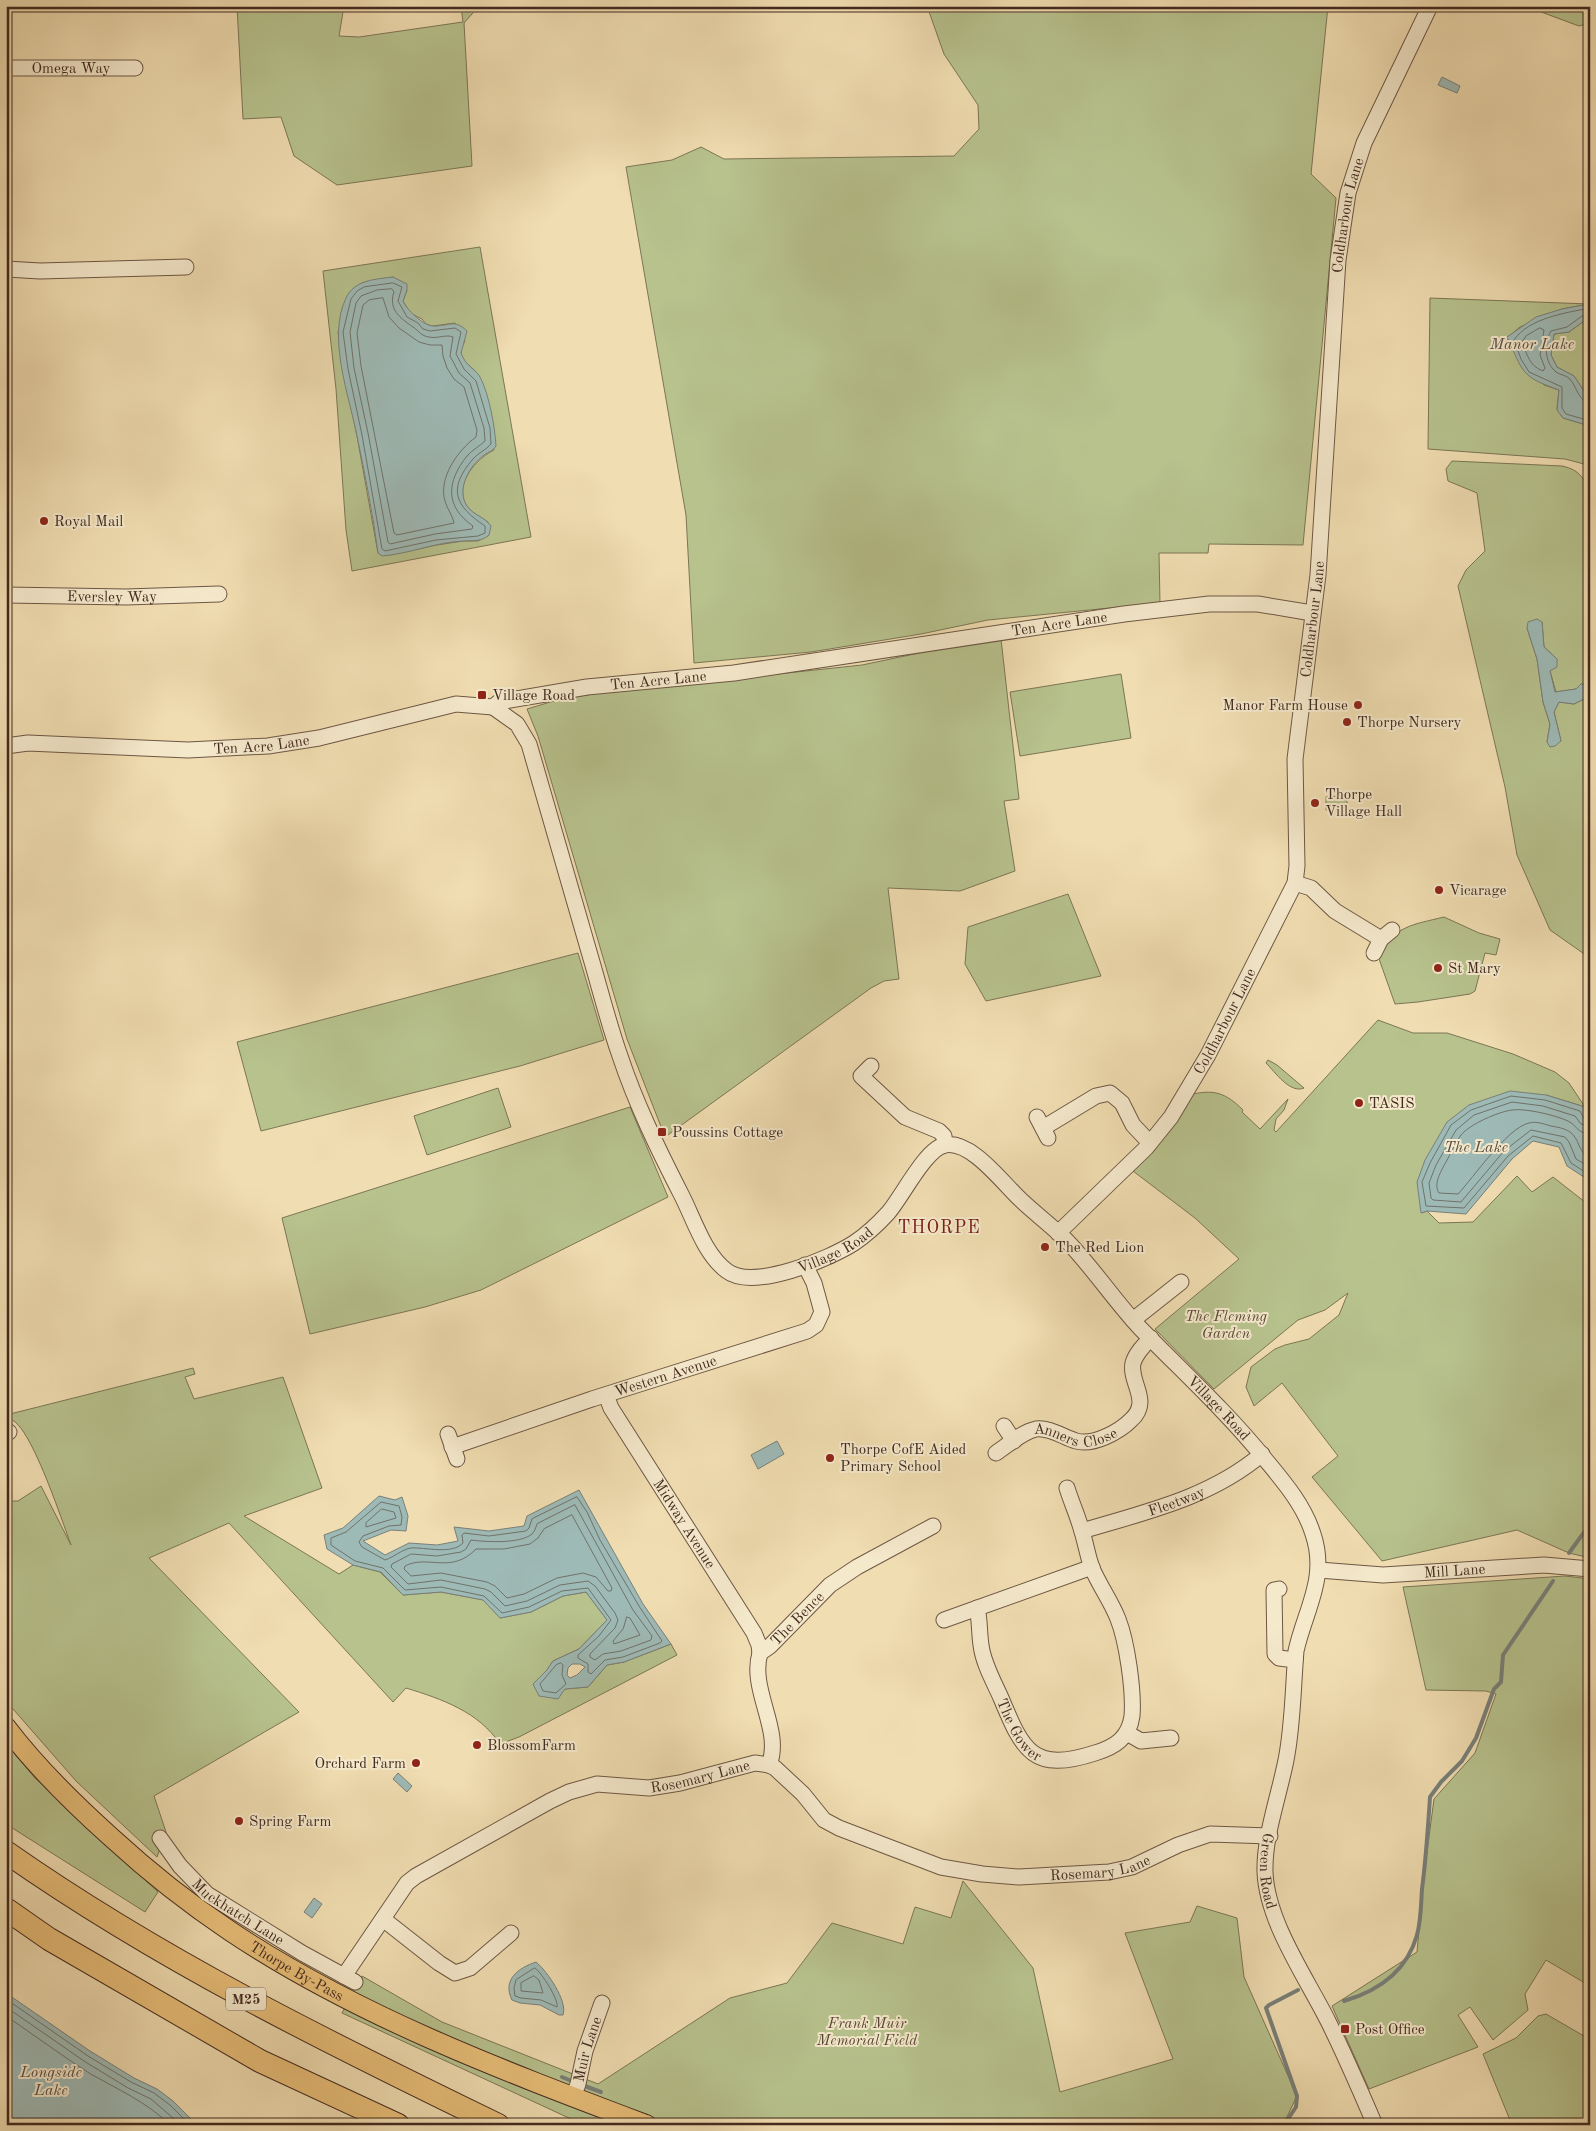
<svg xmlns="http://www.w3.org/2000/svg" width="1596" height="2131" viewBox="0 0 1596 2131" font-family="'Old Standard TT',serif">
  <style>
    .green { fill: #b7c28d; stroke: #7c7656; fill-rule: evenodd }
    .water { fill: #9ebab6; stroke: #79807a; fill-rule: evenodd }
    .lines { fill: none; stroke-linecap: round; stroke-linejoin: round }
    .shore { stroke: #70726a; stroke-width: 1 }
    .stream { stroke: #79807a; stroke-width: 4 }
    .minor-casing { stroke: #6e5744; stroke-width: 17 }
    .major-casing { stroke: #422a1f; stroke-width: 21 }
    .highway-casing { stroke: #422a1f; stroke-width: 24 }
    .minor { stroke: #f5e9cc; stroke-width: 15 }
    .major { stroke: #e8be78; stroke-width: 19 }
    .highway { stroke: #e8be78; stroke-width: 22 }
    .poi-dot { fill: #8f2418; stroke: #f5e9cc; stroke-width: 2 }
    .labels { text-anchor: middle; stroke-width: 4; stroke-linejoin: round; paint-order: stroke }
    .shield { fill: #f5e9cc; stroke: #786353; stroke-width: 1 }
    .shield-label { font-size: 14px; font-weight: bold; fill: #422a1f }
    .street-label { font-size: 15px; fill: #422a1f; stroke: #f5e9cc }
    .poi-label { font-size: 15px; fill: #422a1f; stroke: #f5e9cc; text-anchor: start }
    .park-label { font-size: 15px; font-style: italic; fill: #594835; stroke: #f5e9cc }
    .water-label { font-size: 16px; font-style: italic; fill: #594e45; stroke: #f5e9cc }
    .quarter-label { font-size: 18px; letter-spacing: 1px; fill: #7a1f14; stroke: #f5e9cc }
  </style>
  <rect width="100%" height="100%" fill="#f0ddb1"/>
  <filter id="stains"><feTurbulence type="fractalNoise" baseFrequency=".004" numOctaves="4"/><feColorMatrix values="0 0 0 0 .2 0 0 0 0 .09 0 0 0 0 .02 0 0 0 .5 -.17"/></filter>
  <radialGradient id="worn" r=".72"><stop offset=".6" stop-color="#630" stop-opacity="0"/><stop offset="1" stop-color="#630" stop-opacity=".3"/></radialGradient>
  <!-- green -->
  <g class="green">
    <path d="M237,6H344L339,36L359,37L463,22L461,6H479L464,23L472,166L337,185L294,156L281,117L243,119Z"/>
    <path d="M927,6H1328L1311,174L1336,198L1303,545L1209,544L1208,553H1159L1160,603L988,620L921,634L811,652L694,663L686,515L626,167L672,160L701,147L724,159L954,156L979,129L978,105L944,54Z"/>
    <path d="M1525,6H1590V23L1579,26Z"/>
    <path d="M480,247L531,537L352,571L346,530L336,389L323,271ZM393,277L407,290L403,301L410,313L422,319L426,324L432,326L455,323L465,341C452,362 474,364 479,377C487,399 489,426 494,450C476,459 454,483 466,505C471,513 481,517 488,522L489,535L478,541H463L437,545L389,555L378,553L357,436L343,369L338,332L362,283Z"/>
    <path d="M1430,298L1589,304L1562,309L1520,327L1507,338L1513,349L1544,385L1559,390L1557,409L1563,418L1590,426V468L1584,464L1565,459L1428,449Z"/>
    <path d="M1584,321H1590V400L1574,376L1557,367L1551,355L1554,334L1569,332Z"/>
    <path d="M1452,461L1562,466C1581,470 1586,480 1590,499V685L1581,684L1576,689L1556,692L1550,671L1557,659L1544,647L1542,622L1527,628L1537,659L1543,702L1550,724L1547,742L1561,741L1554,712L1559,702L1574,704L1590,696V887L1588,895L1590,903V958L1550,930L1517,855L1505,787L1458,586L1466,570L1485,551L1477,493L1448,481L1446,469Z"/>
    <path d="M1001,639L1019,799L1004,801L1015,871L960,891L888,888L899,979L884,981L871,988L665,1137L627,1039L538,736L527,709L557,700L599,693L862,665L962,644Z"/>
    <path d="M1121,674L1131,738L1020,756L1010,692Z"/>
    <path d="M1338,796L1340,800H1347V811L1326,810V797Z"/>
    <path d="M1068,894L1101,976L986,1001L965,964L968,927Z"/>
    <path d="M1444,917L1479,933L1500,939L1496,955L1485,953L1475,991L1470,994L1418,1002L1395,1004L1378,956C1396,925 1412,925 1444,917Z"/>
    <path d="M578,953L604,1040L520,1066L261,1131L237,1042Z"/>
    <path d="M1378,1020L1413,1033H1447L1513,1054L1555,1072L1569,1083L1585,1107L1546,1095L1422,1213L1427,1211L1439,1223L1473,1222L1517,1176L1532,1192L1553,1177L1590,1206V1558L1569,1553L1517,1530L1382,1561L1312,1477L1338,1456L1282,1383L1254,1406L1246,1387L1251,1367L1275,1349L1285,1345L1309,1339L1339,1315L1348,1293L1325,1310L1298,1320L1214,1389L1155,1329L1239,1259L1195,1218L1121,1162L1189,1095C1213,1089 1225,1092 1243,1110L1242,1112L1260,1129L1288,1099L1284,1110L1276,1119L1274,1130L1276,1132Z"/>
    <path d="M1268,1060L1277,1065L1304,1088C1290,1094 1275,1072 1266,1063Z"/>
    <path d="M498,1088L511,1127L427,1155L414,1116Z"/>
    <path d="M630,1107L668,1197L481,1290L425,1307L310,1334L282,1218Z"/>
    <path d="M193,1368L195,1374L185,1377L194,1399L283,1377L322,1488L244,1516L339,1574L353,1565L380,1572L403,1595L441,1592L484,1600L500,1618L531,1612L563,1596L586,1592L607,1620L579,1649L553,1661L547,1670L533,1684L565,1689L588,1687L607,1665L624,1662L671,1644L677,1655L519,1737L500,1744C479,1712 442,1699 406,1688L393,1702L229,1523L149,1558L299,1712L154,1796L166,1832L157,1857L76,1781L6,1701V1501H18L41,1486L71,1545C62,1521 32,1429 12,1420L10,1414Z"/>
    <path d="M1565,1576L1590,1579V1986L1546,1960L1525,1994L1528,2010L1493,2040L1470,2007L1458,2015L1478,2047L1369,2089L1332,2006L1417,1952L1424,1875L1434,1799L1475,1753L1496,1694L1486,1691L1426,1690L1403,1587Z"/>
    <path d="M6,1743L35,1778L158,1892L145,1912L6,1824Z"/>
    <path d="M963,1881L1033,1968L1060,2092L1173,2059L1125,1933L1190,1922L1197,1906L1237,1918L1244,1977L1297,2096L1283,2125H584L342,2013L362,1976L442,2022L598,2084L730,1998L787,1983L832,1923L903,1944L915,1907L951,1918Z"/>
    <path d="M1546,2014L1584,2036L1590,2028V2125H1512L1483,2054L1516,2038L1538,2016Z"/>
  </g>
  <!-- water -->
  <g class="water">
    <path d="M1442,77L1460,86L1457,93L1438,85Z"/>
    <path d="M393,277L407,284V290L403,301C406,309 424,326 433,326C448,327 454,318 467,331L461,353C467,368 474,367 480,377C489,394 495,427 496,446C493,451 488,452 484,455C469,466 456,490 467,506C473,515 485,517 491,526L489,535C481,542 474,540 463,541C436,542 409,554 382,556L378,553C373,514 365,475 357,436C349,395 327,337 346,298C354,280 376,279 393,277Z"/>
    <path d="M1590,297V321H1584L1569,332L1554,334L1551,355L1557,367L1574,376L1590,400V426L1563,418L1557,410L1559,390C1520,376 1524,373 1507,337L1536,317L1562,309L1589,304Z"/>
    <path d="M1537,619L1542,622L1544,647L1557,659V667L1550,671L1555,692L1576,689L1581,684L1590,685V696L1574,704L1559,702L1554,712L1561,741L1555,746L1550,747L1547,742L1550,724L1543,702L1537,659L1527,628L1528,622Z"/>
    <path d="M1510,1091L1546,1095L1585,1107L1590,1122V1181L1567,1166L1559,1147L1533,1141L1512,1159L1466,1214L1427,1211L1421,1213L1417,1182L1425,1160L1447,1122L1469,1105Z"/>
    <path d="M777,1441L784,1454L758,1469L751,1455Z"/>
    <path d="M579,1490L643,1604L671,1644L624,1662L607,1665L588,1687L565,1689L558,1699L539,1696L533,1684L547,1670L553,1661L579,1649L607,1620L586,1592L563,1596L531,1612L500,1618L483,1600L441,1592L403,1595L381,1572L353,1565L327,1549L324,1535L343,1528L379,1496L395,1500L402,1497L408,1516L406,1531L391,1530L363,1541L385,1555L409,1543L437,1545L458,1541L454,1527L489,1531L524,1526L527,1516ZM572,1664H580L585,1667L577,1675L570,1678L567,1675L568,1668Z"/>
    <path d="M398,1773L412,1786L407,1792L393,1779Z"/>
    <path d="M314,1898L322,1904L312,1918L304,1912Z"/>
    <path d="M536,1962C547,1971 568,2001 563,2015H559L540,2005L520,2003L512,2000C502,1980 518,1968 536,1962Z"/>
    <path d="M6,1993L90,2051L134,2078L157,2089L173,2101L197,2125H6Z"/>
  </g>
  <g class="lines">
    <!-- shore -->
    <g class="shore">
      <path d="M393,283L402,287L398,301L407,317L418,323L423,329L430,331L455,328L461,332L456,354L464,369L476,381L490,428L491,444C486,450 478,453 473,459C447,489 455,506 485,526V533L478,536L436,540L385,551L382,549L362,435L348,369L343,332L351,299L357,291L364,287Z"/>
      <path d="M392,289L394,292C388,309 400,318 413,327C419,331 421,336 429,337C437,339 446,334 453,337L450,356L459,373L470,383L484,428L485,441C480,446 472,450 467,456C447,481 444,506 473,526L472,529L435,534L390,544L388,542L368,433L354,368L350,332L356,303L361,296L377,290Z"/>
      <path d="M383,298L389,317L399,328L419,342L430,345H442L443,356L447,368L454,379L464,387L477,430L476,437C458,450 438,478 445,501C447,509 453,516 454,523L397,535L394,533L361,366L357,333L363,305L369,300Z"/>
      <path d="M1590,308C1565,313 1529,318 1514,340L1521,359L1529,372L1562,387V408L1566,414L1590,421"/>
      <path d="M1590,316H1582L1567,327L1551,331C1544,343 1544,362 1556,372C1560,375 1566,375 1570,379C1577,387 1578,401 1590,403"/>
      <path d="M1540,328L1544,330L1540,355L1545,368L1543,371C1529,366 1527,354 1522,342L1526,336Z"/>
      <path d="M1590,1120L1584,1119L1580,1111L1545,1100L1511,1096L1471,1110L1451,1125L1430,1163L1422,1182L1426,1206L1464,1208L1508,1156L1533,1136L1561,1143L1571,1163L1590,1175"/>
      <path d="M1590,1126L1581,1124L1575,1116L1543,1106L1512,1102L1474,1115L1456,1130L1436,1165L1429,1183L1431,1198L1433,1200L1461,1202L1504,1151L1531,1130L1565,1137L1569,1142L1576,1159L1590,1167"/>
      <path d="M1590,1134C1576,1133 1577,1125 1568,1121C1555,1115 1525,1108 1512,1110C1498,1112 1470,1124 1461,1135C1455,1143 1451,1153 1446,1162C1441,1171 1433,1184 1439,1193L1458,1194C1474,1177 1507,1128 1529,1123C1536,1121 1544,1124 1551,1126C1557,1127 1564,1128 1570,1132C1580,1139 1577,1151 1590,1159"/>
      <path d="M577,1497L587,1512L600,1540L639,1606L662,1641L660,1643L623,1657L605,1660L591,1674L588,1672V1664L578,1658V1655L599,1636L611,1620L588,1588L562,1591L529,1607L502,1613L484,1596L441,1587L405,1590L383,1568L355,1561L331,1545V1538L346,1532L381,1502L399,1506L402,1517L401,1525L389,1526L363,1536L359,1542L362,1547L385,1560C394,1557 403,1549 411,1548C425,1547 452,1555 463,1543L462,1535L464,1533L489,1536L526,1531L529,1528L532,1519Z"/>
      <path d="M575,1505L633,1610L652,1636L651,1640L621,1651L603,1654L595,1660L590,1657V1654L615,1628L618,1620L615,1613L595,1586L588,1581L560,1585L527,1601L505,1606L491,1592L485,1589L441,1580L408,1584L391,1567L392,1564L411,1554L437,1556L461,1552L466,1549L471,1540C486,1542 520,1544 532,1534C535,1531 536,1527 537,1524Z"/>
      <path d="M382,1509L394,1512L396,1518L366,1527V1523Z"/>
      <path d="M572,1515L612,1588L611,1591H608L596,1577L583,1573L557,1578L524,1594L507,1598L495,1586L487,1582L441,1573L411,1576L404,1569L405,1566C428,1554 451,1575 476,1549H504L530,1544L538,1538L544,1529Z"/>
      <path d="M627,1617L630,1618L640,1635L614,1644L613,1641L623,1629Z"/>
      <path d="M561,1663L563,1665L562,1675L566,1684L556,1693L543,1691L540,1684L556,1665Z"/>
      <path d="M535,1968C542,1973 559,2000 557,2007L541,2000L521,1998L515,1996L514,1988L516,1980Z"/>
      <path d="M534,1976L539,1980L543,1993L521,1991V1983Z"/>
      <path d="M6,1999L88,2056L131,2082L154,2093L170,2105L190,2125"/>
      <path d="M6,2007L84,2061L128,2088L151,2099L181,2125"/>
      <path d="M6,2016C34,2035 61,2055 89,2073C117,2089 147,2102 170,2125"/>
    </g>
    <!-- stream -->
    <g class="stream">
      <path d="M1569,1553L1590,1524"/>
      <path d="M1344,2001C1378,1991 1407,1971 1417,1935C1421,1921 1421,1904 1422,1889C1426,1859 1428,1828 1430,1797L1441,1782L1462,1761L1476,1738L1494,1689L1501,1682L1503,1655L1553,1581"/>
      <path d="M562,2077L574,2082"/>
      <path d="M582,2085L601,2092"/>
      <path d="M1284,2125L1296,2107L1297,2096L1266,2008L1269,2005L1298,1990"/>
    </g>
    <defs>
      <g id="minor">
        <path id="s1" d="M6,68H135"/>
        <path d="M6,269L40,271L186,267"/>
        <path id="s2" d="M6,595L126,597L219,594"/>
        <path id="s3" d="M493,707L517,724L529,744C550,817 571,890 592,962C601,993 609,1025 620,1056C636,1104 658,1149 681,1194C694,1219 704,1254 727,1271C753,1291 829,1259 854,1243C866,1235 878,1224 888,1213C902,1197 926,1148 945,1145C972,1140 1004,1185 1022,1201C1037,1215 1053,1227 1067,1241C1093,1268 1114,1300 1140,1328C1182,1371 1227,1412 1265,1459C1284,1482 1304,1505 1313,1534C1328,1578 1305,1610 1296,1651C1293,1687 1293,1725 1286,1760C1279,1796 1264,1836 1265,1872C1267,1922 1306,1977 1328,2021C1345,2055 1360,2090 1375,2125"/>
        <path id="s4" d="M6,746L28,743L188,750L268,746L319,738L456,704L493,707L499,702L587,687L734,673L1124,614L1209,604H1258L1312,613"/>
        <path d="M1295,883L1311,888L1335,911L1381,939"/>
        <path d="M1374,953L1381,939L1392,930"/>
        <path d="M871,1066L861,1076L905,1117L939,1131L944,1136L945,1145"/>
        <path d="M1037,1117L1048,1138"/>
        <path d="M1043,1128L1096,1096L1110,1093L1122,1103L1133,1125L1150,1143"/>
        <path id="s5" d="M1058,1233L1146,1148L1171,1117L1208,1055L1295,883L1297,866L1295,759L1318,575L1338,260L1348,193L1364,143L1430,6"/>
        <path d="M1133,1320L1181,1282"/>
        <path id="s6" d="M606,1395L611,1408L754,1633L759,1645L760,1653"/>
        <path d="M1004,1426L1014,1441"/>
        <path d="M6,1430L9,1432"/>
        <path d="M448,1434L457,1459"/>
        <path id="s7" d="M452,1447L592,1399L807,1331L816,1325L822,1312L814,1283L805,1265"/>
        <path id="s8" d="M996,1453C1008,1445 1022,1432 1036,1429C1049,1427 1063,1437 1076,1441C1093,1446 1119,1432 1131,1420C1152,1401 1129,1383 1133,1363C1136,1353 1144,1345 1151,1338"/>
        <path id="s9" d="M1082,1531C1145,1512 1210,1498 1262,1454"/>
        <path id="s10" d="M1319,1570L1383,1575L1544,1565L1590,1569"/>
        <path d="M1279,1589L1274,1590L1275,1654L1279,1658L1295,1660"/>
        <path id="s11" d="M977,1608C980,1620 979,1632 981,1645C983,1663 994,1682 1001,1698C1023,1751 1033,1773 1095,1753C1115,1747 1129,1738 1132,1716C1134,1691 1127,1642 1118,1619C1111,1601 1099,1585 1092,1568C1088,1557 1086,1545 1083,1535C1079,1519 1072,1504 1067,1488"/>
        <path d="M944,1620L1092,1567"/>
        <path d="M1127,1733L1141,1741L1171,1738"/>
        <path id="s12" d="M769,1765C783,1730 749,1690 760,1653L770,1646L830,1585L857,1567L933,1526"/>
        <path id="s13" d="M160,1838L180,1866L207,1894L302,1953L355,1982"/>
        <path d="M383,1919L439,1963L455,1973L470,1968L511,1933"/>
        <path id="s14" d="M344,1976L407,1883L416,1876L550,1801L569,1792L597,1784L649,1788L680,1783L755,1763L769,1765L775,1768L803,1794L824,1820L839,1828L941,1867L982,1874L1019,1877L1109,1872L1132,1867L1178,1845L1210,1834L1270,1836"/>
        <path id="s15" d="M573,2097L578,2084L585,2051L602,2003"/>
      </g>
      <g id="major">
        <path id="s16" d="M6,1727C37,1768 74,1804 112,1838C149,1872 188,1903 230,1931C357,2016 504,2071 647,2125"/>
      </g>
      <g id="highway">
        <path d="M6,1852C160,1960 329,2043 498,2125"/>
        <path d="M6,1909L49,1939L260,2061L398,2125"/>
      </g>
    </defs>
    <!-- minor casing -->
    <use href="#minor" class="minor-casing"/>
    <!-- major casing -->
    <use href="#major" class="major-casing"/>
    <!-- highway casing -->
    <use href="#highway" class="highway-casing"/>
    <!-- minor -->
    <use href="#minor" class="minor"/>
    <!-- major -->
    <use href="#major" class="major"/>
    <!-- highway -->
    <use href="#highway" class="highway"/>
  </g>
  <!-- markers -->
  <g class="poi-dot">
    <circle cx="44" cy="521" r="5"/>
    <rect x="477" y="690" width="10" height="10" rx="2.5"/>
    <circle cx="1358" cy="705" r="5"/>
    <circle cx="1347" cy="722" r="5"/>
    <circle cx="1315" cy="803" r="5"/>
    <circle cx="1439" cy="890" r="5"/>
    <circle cx="1438" cy="968" r="5"/>
    <circle cx="1359" cy="1103" r="5"/>
    <rect x="657" y="1127" width="10" height="10" rx="2.5"/>
    <circle cx="1045" cy="1247" r="5"/>
    <circle cx="830" cy="1458" r="5"/>
    <circle cx="477" cy="1745" r="5"/>
    <circle cx="416" cy="1763" r="5"/>
    <circle cx="239" cy="1821" r="5"/>
    <rect x="1340" y="2024" width="10" height="10" rx="2.5"/>
  </g>
  <g class="labels">
    <!-- shield labels -->
    <rect class="shield" x="226" y="1987.5" width="40" height="23" rx="4"/>
    <g class="shield-label">
      <text x="246" y="2004">M25</text>
    </g>
    <!-- street labels -->
    <g class="street-label">
      <text dy="5" stroke="none"><textPath href="#s1" startOffset="65">Omega Way</textPath></text>
      <text dy="5" stroke="none"><textPath href="#s5" startOffset="1098">Coldharbour Lane</textPath></text>
      <text dy="5" stroke="none"><textPath href="#s2" startOffset="106">Eversley Way</textPath></text>
      <text dy="5" stroke="none"><textPath href="#s5" startOffset="692">Coldharbour Lane</textPath></text>
      <text dy="5" stroke="none"><textPath href="#s4" startOffset="1066">Ten Acre Lane</textPath></text>
      <text dy="5" stroke="none"><textPath href="#s4" startOffset="661">Ten Acre Lane</textPath></text>
      <text dy="5" stroke="none"><textPath href="#s4" startOffset="256">Ten Acre Lane</textPath></text>
      <text dy="5" stroke="none"><textPath href="#s5" startOffset="272">Coldharbour Lane</textPath></text>
      <text dy="5" stroke="none"><textPath href="#s3" startOffset="734">Village Road</textPath></text>
      <text dy="5" stroke="none"><textPath href="#s7" startOffset="225">Western Avenue</textPath></text>
      <text dy="5" stroke="none"><textPath href="#s3" startOffset="1274">Village Road</textPath></text>
      <text dy="5" stroke="none"><textPath href="#s8" startOffset="88">Anners Close</textPath></text>
      <text dy="5" stroke="none"><textPath href="#s9" startOffset="99">Fleetway</textPath></text>
      <text dy="5" stroke="none"><textPath href="#s6" startOffset="151">Midway Avenue</textPath></text>
      <text dy="5" stroke="none"><textPath href="#s10" startOffset="136">Mill Lane</textPath></text>
      <text dy="5" stroke="none"><textPath href="#s12" startOffset="165">The Bence</textPath></text>
      <text dy="5" stroke="none"><textPath href="#s11" startOffset="131">The Gower</textPath></text>
      <text dy="5" stroke="none"><textPath href="#s14" startOffset="432">Rosemary Lane</textPath></text>
      <text dy="5" stroke="none"><textPath href="#s14" startOffset="868">Rosemary Lane</textPath></text>
      <text dy="5" stroke="none"><textPath href="#s3" startOffset="1776">Green Road</textPath></text>
      <text dy="5" stroke="none"><textPath href="#s13" startOffset="109">Muckhatch Lane</textPath></text>
      <text dy="5" stroke="none"><textPath href="#s16" startOffset="382">Thorpe By-Pass</textPath></text>
      <text dy="5" stroke="none"><textPath href="#s15" startOffset="50">Muir Lane</textPath></text>
    </g>
    <!-- poi labels -->
    <g class="poi-label">
      <text x="54" y="526">Royal Mail</text>
      <text x="492" y="700">Village Road</text>
      <text x="1348" y="710" text-anchor="end">Manor Farm House</text>
      <text x="1357" y="727">Thorpe Nursery</text>
      <text x="1325" y="799">Thorpe<tspan x="1325" dy="17">Village Hall</tspan></text>
      <text x="1449" y="895">Vicarage</text>
      <text x="1448" y="973">St Mary</text>
      <text x="1369" y="1108">TASIS</text>
      <text x="672" y="1137">Poussins Cottage</text>
      <text x="1055" y="1252">The Red Lion</text>
      <text x="840" y="1454">Thorpe CofE Aided<tspan x="840" dy="17">Primary School</tspan></text>
      <text x="487" y="1750">BlossomFarm</text>
      <text x="406" y="1768" text-anchor="end">Orchard Farm</text>
      <text x="249" y="1826">Spring Farm</text>
      <text x="1355" y="2034">Post Office</text>
    </g>
    <!-- park labels -->
    <g class="park-label">
      <text x="1226" y="1321">The Fleming<tspan x="1226" dy="17">Garden</tspan></text>
      <text x="867" y="2028">Frank Muir<tspan x="867" dy="17">Memorial Field</tspan></text>
    </g>
    <!-- water labels -->
    <g class="water-label">
      <text x="1532" y="349">Manor Lake</text>
      <text x="1476" y="1152">The Lake</text>
      <text x="51" y="2077">Longside<tspan x="51" dy="18">Lake</tspan></text>
    </g>
    <!-- quarter labels -->
    <g class="quarter-label">
      <text x="939" y="1233">THORPE</text>
    </g>
  </g>
  <!-- margin -->
  <rect width="1596" height="2131" fill="none" stroke="#f0ddb1" stroke-width="25"/>
  <rect x="8" y="8" width="1581" height="2116" fill="none" stroke="#422a1f" stroke-width="2.5"/>
  <rect x="12" y="12" width="1571" height="2106" fill="none" stroke="#422a1f"/>
  <rect width="100%" height="100%" filter="url(#stains)"/>
  <rect width="100%" height="100%" fill="url(#worn)"/>
</svg>
